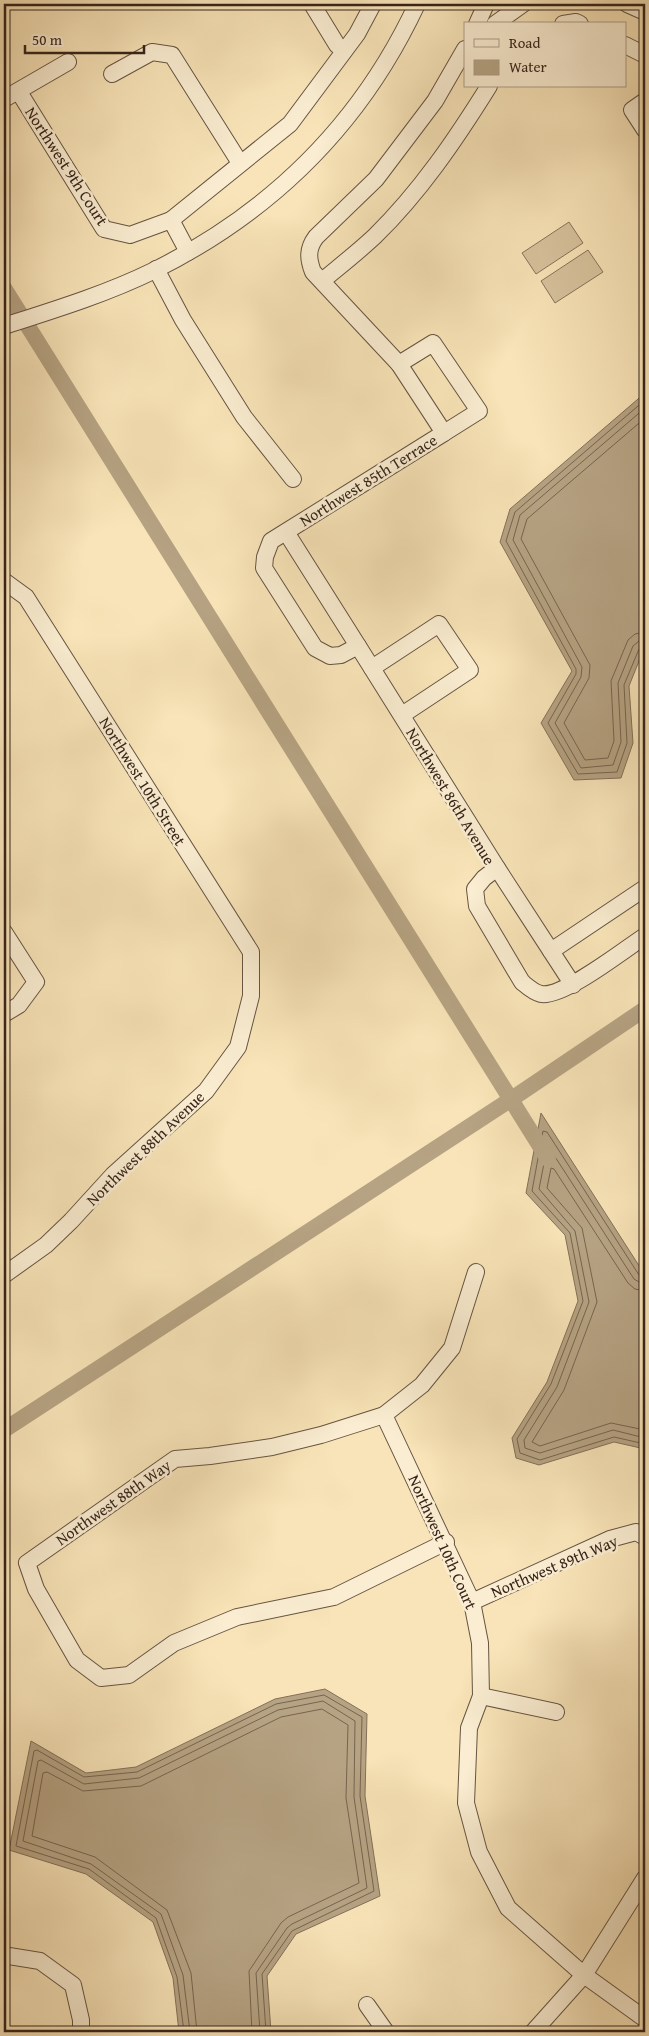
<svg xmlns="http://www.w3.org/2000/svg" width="649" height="2036" viewBox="0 0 649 2036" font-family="'Gentium Book Plus',serif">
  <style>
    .green { fill: #d7c39d; stroke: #86745c }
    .water { fill: #b6a383; stroke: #837059 }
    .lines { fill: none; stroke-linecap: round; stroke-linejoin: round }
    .shore { stroke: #76644f; stroke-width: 1 }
    .canal { stroke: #b6a383; stroke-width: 16 }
    .minor-casing { stroke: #665442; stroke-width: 18 }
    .minor { stroke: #faedd1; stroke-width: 16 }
    .labels { text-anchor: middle; stroke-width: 5; stroke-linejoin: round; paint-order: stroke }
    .street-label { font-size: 16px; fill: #36241b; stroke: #faedd1 }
  </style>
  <rect width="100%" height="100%" fill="#f8e4b8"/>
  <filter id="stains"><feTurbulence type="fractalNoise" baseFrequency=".004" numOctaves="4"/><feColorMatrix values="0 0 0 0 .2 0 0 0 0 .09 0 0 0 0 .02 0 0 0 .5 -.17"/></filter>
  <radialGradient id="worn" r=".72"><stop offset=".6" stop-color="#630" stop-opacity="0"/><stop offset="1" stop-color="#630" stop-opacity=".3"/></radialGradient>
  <!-- green -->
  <g class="green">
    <path d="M569,222L583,243L536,274L522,253Z"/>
    <path d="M588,250L603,272L555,303L541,281Z"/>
  </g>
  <!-- water -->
  <g class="water">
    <path d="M645,393V646L629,686L633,743L621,778L574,780L541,723L572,671L500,542L510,509Z"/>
    <path d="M541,1113L645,1275V1449L614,1442L539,1465L516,1458L512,1438L547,1382L578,1301L565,1235L526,1193Z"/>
    <path d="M325,1689L367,1714L365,1796L380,1896L296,1934L267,1976L271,2032H179L173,1978L153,1922L86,1874L9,1850L31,1741L86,1773L136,1767L275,1699Z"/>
  </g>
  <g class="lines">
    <!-- shore -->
    <g class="shore">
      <path d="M645,400L515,512L506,541L576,669V674L548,723L578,774L617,772L627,743L624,685L639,649L645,646"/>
      <path d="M645,408L520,515L513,540L582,667L581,677L555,723L581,768L613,765L621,742L618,683L633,646L639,641L645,640"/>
      <path d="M645,418L527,519L521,539L590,665L589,678L564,723L585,760L608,758L614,741L611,681L628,640L635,634L645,632"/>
      <path d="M645,1277L639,1275L547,1132L543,1131L532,1191L570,1233L583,1301L551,1384L517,1439L520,1453L540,1460L614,1437L645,1444"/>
      <path d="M645,1284L639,1282L634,1279L550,1149L547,1148L539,1189L575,1231L589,1302L557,1387L524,1440L525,1448L540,1453L613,1430L645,1438"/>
      <path d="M645,1291L635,1289L628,1283L554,1169L551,1168L547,1188L582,1228L597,1302L564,1390L532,1442L540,1446L611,1423L645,1430"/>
      <path d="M184,2032L177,1977L156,1918L89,1869L16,1846L34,1751L37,1750L84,1777L137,1772L276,1704L324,1695L362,1717L360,1796L374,1891L292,1931L262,1974L266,2032"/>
      <path d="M190,2032L183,1975L161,1914L91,1864L23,1841L38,1761L41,1760L84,1784L139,1778L278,1710L323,1701L355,1721L354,1797L367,1888L292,1924L287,1928L256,1973L260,2032"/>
      <path d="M197,2032L191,1973L167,1910L95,1857L32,1836L43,1773L47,1772L83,1791L141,1786L281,1717L322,1709L348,1725L346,1798L359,1883L288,1917L281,1923L249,1971L252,2032"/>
    </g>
    <!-- canal -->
    <g class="canal">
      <path d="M4,288L548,1159"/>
      <path d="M4,1430L510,1100L645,1009"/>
    </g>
    <defs>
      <g id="minor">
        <path d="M312,4L337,45L344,51"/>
        <path d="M627,4L645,12"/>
        <path d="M477,24L486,4"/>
        <path d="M495,24L523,4"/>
        <path d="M563,24L576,22L580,24"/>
        <path d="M625,45L645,55"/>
        <path d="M465,49L435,101L376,179L316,237C307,249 308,259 313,272L399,364L444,433L271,541L265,557L264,568L315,648L330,656L341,655L358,646L497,868L484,878L475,889L477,906L522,982C528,987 533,992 541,994C563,998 625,949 645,936"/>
        <path d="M112,74L152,52L172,55L240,163"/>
        <path d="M19,92L104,229L130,235L171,220L188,252"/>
        <path d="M4,99L68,62"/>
        <path d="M645,101L632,110L645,130"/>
        <path d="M171,220L290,124L357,34L373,4"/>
        <path d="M156,269L183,320L244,417L293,479"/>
        <path d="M322,281C340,266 358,252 375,236C420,192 456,139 489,86"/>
        <path d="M4,326C54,310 106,294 153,271C272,212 361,124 417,4"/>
        <path d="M399,364L433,343L479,411L444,433"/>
        <path d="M286,532L358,646"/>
        <path d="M4,581L26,597L251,952V996L238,1047L206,1091L113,1175L71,1221L46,1245L4,1275"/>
        <path d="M372,668L439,624L470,670L402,715"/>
        <path d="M497,868L573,985"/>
        <path d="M4,932L36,982L19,1005L4,1014"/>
        <path d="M551,951L645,888"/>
        <path d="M384,1415L472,1602L480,1643L481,1696L469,1728L466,1803L479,1852L508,1908L584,1975L645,2019"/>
        <path d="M446,1542L334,1597L237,1617L174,1643L129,1675L101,1678L77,1660L36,1589L27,1563L175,1459L210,1456L272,1447L321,1435L384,1415L422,1385L452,1348L476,1272"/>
        <path d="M472,1602L610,1539L636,1532L645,1537"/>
        <path d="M481,1696L556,1712"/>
        <path d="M4,1957L9,1956L40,1961L73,1985L81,2020V2032"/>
        <path d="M367,2005L386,2032"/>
        <path d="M533,2032L584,1975L645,1878"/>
      </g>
    </defs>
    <!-- minor casing -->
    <use href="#minor" class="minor-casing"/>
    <!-- minor -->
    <use href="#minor" class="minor"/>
  </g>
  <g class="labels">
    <!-- street labels -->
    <g class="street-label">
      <text transform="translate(67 166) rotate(57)" y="6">Northwest 9th Court</text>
      <text transform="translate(368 480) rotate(-32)" y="6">Northwest 85th Terrace</text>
      <text transform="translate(143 781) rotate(58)" y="6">Northwest 10th Street</text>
      <text transform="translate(451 796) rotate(59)" y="6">Northwest 86th Avenue</text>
      <text transform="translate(145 1148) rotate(-44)" y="6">Northwest 88th Avenue</text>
      <text transform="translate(113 1502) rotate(-35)" y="6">Northwest 88th Way</text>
      <text transform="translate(443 1542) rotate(66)" y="6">Northwest 10th Court</text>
      <text transform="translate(554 1566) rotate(-23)" y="6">Northwest 89th Way</text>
    </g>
  </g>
  <!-- margin -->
  <rect width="649" height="2036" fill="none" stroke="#f8e4b8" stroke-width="20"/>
  <rect x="5" y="5" width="639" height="2026" fill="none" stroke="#36241b" stroke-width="2.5"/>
  <rect x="10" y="10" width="629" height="2016" fill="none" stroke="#36241b"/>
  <!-- legend -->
  <rect x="464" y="22" width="162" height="65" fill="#faedd1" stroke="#ac9d88"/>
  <rect x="474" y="39" width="25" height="8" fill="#faedd1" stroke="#ac9d88"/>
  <text x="509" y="48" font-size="15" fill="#36241b">Road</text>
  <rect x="474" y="60" width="25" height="15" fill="#b6a383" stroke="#ac9d88"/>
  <text x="509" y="72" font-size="15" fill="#36241b">Water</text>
  <!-- scale -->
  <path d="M25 45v8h119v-8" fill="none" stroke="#36241b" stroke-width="2.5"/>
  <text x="32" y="45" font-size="15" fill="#36241b" stroke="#faedd1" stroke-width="4" paint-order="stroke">50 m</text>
  <rect width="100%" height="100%" filter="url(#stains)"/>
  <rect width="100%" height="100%" fill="url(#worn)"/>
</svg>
